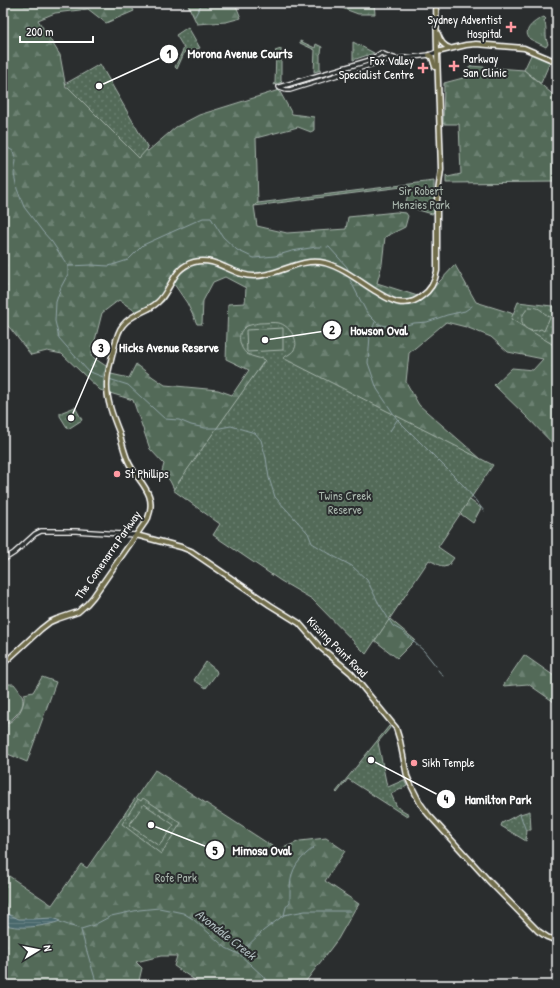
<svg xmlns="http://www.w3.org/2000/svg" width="560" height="988" viewBox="0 0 560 988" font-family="'Patrick Hand',sans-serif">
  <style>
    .grass { fill: url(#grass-tufts); stroke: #a8b5ac }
    .forest { fill: url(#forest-firs); stroke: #a8b5ac; fill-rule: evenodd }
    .park { fill: url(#park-dots); stroke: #a8b5ac }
    .pitch { fill: #526b59; stroke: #a8b5ac }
    .water { fill: url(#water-rules); stroke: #92a4a7 }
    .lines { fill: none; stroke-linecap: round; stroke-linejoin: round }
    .stream { stroke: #92a4a7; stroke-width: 1 }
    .minor-casing { stroke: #fff; stroke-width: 6 }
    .major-casing { stroke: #fff; stroke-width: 7 }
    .minor { stroke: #2a2d2e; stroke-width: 3.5 }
    .major { stroke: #716d4b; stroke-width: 4 }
    .poi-dot { fill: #ff9aa2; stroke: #2a2d2e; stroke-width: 1.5 }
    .labels { text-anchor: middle; stroke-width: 4; stroke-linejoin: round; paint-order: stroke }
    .poi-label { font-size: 12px; fill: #fff; stroke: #2a2d2e; text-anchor: start }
    .park-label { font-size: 12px; fill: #a8b5ac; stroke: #2a2d2e }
    .street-label { font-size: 12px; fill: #fff; stroke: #2a2d2e }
    .water-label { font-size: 13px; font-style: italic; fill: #aebbbd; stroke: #2a2d2e }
    .leader { fill: none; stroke: #fff; stroke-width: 1.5 }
    .callout-dot { fill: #fff; stroke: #2a2d2e; stroke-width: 1.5 }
    .mark-label { font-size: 12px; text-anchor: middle; font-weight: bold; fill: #111 }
    .callout-label { font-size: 13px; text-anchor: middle; font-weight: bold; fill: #fff; stroke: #2a2d2e; stroke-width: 4; stroke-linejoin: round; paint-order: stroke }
  </style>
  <defs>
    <pattern id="grass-tufts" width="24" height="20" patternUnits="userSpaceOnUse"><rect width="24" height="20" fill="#526b59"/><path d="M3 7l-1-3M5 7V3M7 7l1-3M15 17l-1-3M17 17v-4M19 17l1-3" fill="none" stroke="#6c8172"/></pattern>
    <pattern id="forest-firs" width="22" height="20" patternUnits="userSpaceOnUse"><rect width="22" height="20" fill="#526b59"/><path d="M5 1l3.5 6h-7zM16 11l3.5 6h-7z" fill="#6c8172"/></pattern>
    <pattern id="park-dots" width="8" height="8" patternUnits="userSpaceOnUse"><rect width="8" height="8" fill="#526b59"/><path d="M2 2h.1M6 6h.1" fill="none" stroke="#6c8172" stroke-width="1.8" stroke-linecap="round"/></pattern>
    <pattern id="water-rules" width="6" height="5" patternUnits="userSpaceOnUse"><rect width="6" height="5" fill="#4a686c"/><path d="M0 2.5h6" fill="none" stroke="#657f82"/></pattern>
  </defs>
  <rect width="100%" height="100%" fill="#2a2d2e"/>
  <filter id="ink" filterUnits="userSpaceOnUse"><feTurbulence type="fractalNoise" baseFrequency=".025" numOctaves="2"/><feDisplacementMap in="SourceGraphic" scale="8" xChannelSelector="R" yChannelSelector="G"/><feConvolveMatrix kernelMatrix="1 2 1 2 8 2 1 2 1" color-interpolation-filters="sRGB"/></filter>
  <g filter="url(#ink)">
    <!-- grass -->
    <g class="grass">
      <path d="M544,17L546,19L544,21C548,27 544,37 548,44L546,47L530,39C521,30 536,20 544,17Z"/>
      <path d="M532,53L550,62L541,83H540L524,70Z"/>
    </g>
    <!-- forest -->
    <g class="forest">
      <path d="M3,3H130L134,11L106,23L88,9L55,13L38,20L60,55L66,88H88L125,139L148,151L176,127L199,115L279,90L292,114L314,117V130L311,132L298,127L256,138L258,203L254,206L257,226L287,233L346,229L348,217L396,212L406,213L408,216L405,227L385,237L382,264L377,283L424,298L455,265L476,302L511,313L557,348V448L526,416L494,385L512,368L533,370L543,359L508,352L491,337L466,327L446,322L409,353L406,382L419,405L489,466L467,498L481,508L473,523L458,512L384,614L415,640L397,658L259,549L175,491L170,481L162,471L164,464L150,449L133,400L100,390L62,354L47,351L31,355L10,328L3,322V309L7,304L3,300ZM225,277L246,288L245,303L228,304L226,359L249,370L232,395L218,390L165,385L153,377L136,364L129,378L111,374L106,366L91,356L102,313L119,300L135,311H151L164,301L174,284L187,303L197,324H202L203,301L213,282Z"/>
      <path d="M187,3H235L241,18L226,22L197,24Z"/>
      <path d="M314,3H374L375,14H358L342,8Z"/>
      <path d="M470,66L524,70L557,98V182L446,183V175L448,177L461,174L459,124H443L444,83L463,78Z"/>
      <path d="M524,655L557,678V704L528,684L503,686Z"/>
      <path d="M42,677L56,682L27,762L3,752V726C16,720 25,709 24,694L33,692Z"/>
      <path d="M155,770L278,850L300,841L326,838L345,851L325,881L359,904L356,909H355L338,939L303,985H202L174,966L177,956H161L136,962L142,968L138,985H3V872L52,905L81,864L87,868Z"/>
    </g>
    <!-- park -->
    <g class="park">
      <path d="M188,27L200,48L186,52L185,51L177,69L175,67L184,48L176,35Z"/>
      <path d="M300,41L315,48L316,44L322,47L321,53L320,54V69L321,70L314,72L315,50L300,43Z"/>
      <path d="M353,42L374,53L353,60Z"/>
      <path d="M281,49V81L282,82L274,85L275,83L276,52L275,51Z"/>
      <path d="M100,64L148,148L139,158L65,84Z"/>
      <path d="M434,181V213L432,214L405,206L410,186L254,206L258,203Z"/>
      <path d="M518,302L552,306L557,305V325L550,333L557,336V347L511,319Z"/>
      <path d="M259,323C265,323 273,322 279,323C288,325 299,339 295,348C293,353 286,356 283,358L493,465L438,547L454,558L448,566L443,567L429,560L366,654L312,599L281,581L213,535L220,524L173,490L265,360C260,358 252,357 247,354C240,349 236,334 244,328C247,325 255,324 259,323Z"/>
      <path d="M75,407L82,420L68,429L60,416V413Z"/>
      <path d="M206,662L216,670L217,673L206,688L194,680Z"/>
      <path d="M389,726L390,728L378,742L386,782L388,787L404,780L407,786L391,794L397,807L409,814L407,817L348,779L337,793L336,792Z"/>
      <path d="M143,798L181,823L161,854L122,824L138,799L141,801Z"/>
      <path d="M530,811L531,830H527L526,841L501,826L502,823L517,815Z"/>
    </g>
    <!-- pitch -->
    <g class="pitch">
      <path d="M529,307C543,307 540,312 550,317L544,331L541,329C530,334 518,327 523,315C524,312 527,310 529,307Z"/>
      <path d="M283,328V350L247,352L246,330Z"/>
      <path d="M6,684H14C24,696 27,703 16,715C12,719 8,723 3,725V686Z"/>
      <path d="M144,804L174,825L159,846L129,825Z"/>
    </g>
    <!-- water -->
    <path class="water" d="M3,910L5,913L19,919H33L53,918L60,921C48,926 13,931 3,923Z"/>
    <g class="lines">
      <!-- stream -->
      <g class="stream">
        <path d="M195,16L202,3"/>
        <path d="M3,145L13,151L16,161L14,174L17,189L24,207L43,232L52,242L68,266V274L61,287L56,302L55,321L59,338L88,371L103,377"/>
        <path d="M327,247H329L347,267L349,272"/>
        <path d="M68,266L91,265L109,266L128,260L143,245L203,218H211L223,237L237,250L254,258L275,256L292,251L316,247H322"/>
        <path d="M350,280L367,313L378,324L395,328L414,323L427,322L447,315L465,311L472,306"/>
        <path d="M375,322L370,335L368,363L377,389L397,419L465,487L484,511"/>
        <path d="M109,379L128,385L165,419L179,420L191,425L205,428H220L231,426L255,433L261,440L266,458L269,478L275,497L308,533L312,543L335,557L352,566L367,580L378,602L393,626L402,631L424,651L436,666"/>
        <path d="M390,431L397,420"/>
        <path d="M438,670L443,676"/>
        <path d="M520,814L526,831"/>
        <path d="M284,915L305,911H351"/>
        <path d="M60,922L71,926L81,929L94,925L111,916L139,910L159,908L183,913L193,919L226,948L239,954L263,976L269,985"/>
        <path d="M81,930L85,945L97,985"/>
        <path d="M239,954L263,931L284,915L286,907L290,902C290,887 289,872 300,860C304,855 310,851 314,847"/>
      </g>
      <defs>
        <g id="minor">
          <path d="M279,87L367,61L373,58L381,53L390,57L397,59L429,55L437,52"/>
          <path d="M280,88L286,90H290L392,58"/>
          <path d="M3,560L14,553L35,534L41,531H76L136,535"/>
        </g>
        <g id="major">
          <path d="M438,34C440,41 443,46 450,48"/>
          <path d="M437,52L466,45L476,44L524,48L557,62"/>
          <path d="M429,55L432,57L435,67"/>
          <path d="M136,535L181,547L191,551L270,605L299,623L320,647L351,673L396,728L400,741L407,776L410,783L420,803L428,814L488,880L538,931L547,937L557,941"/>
          <path d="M3,664L41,629L50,622L57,619L78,612L87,604L93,597L148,518C158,492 137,482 128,461C124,452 122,442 119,432C113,417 106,399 107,383C107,374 110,365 112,356C115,346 116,333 123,325C132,313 148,312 158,302C172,289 172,268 194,262C217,256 232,276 254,276C279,276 299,257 325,263C343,268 359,281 375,291C382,295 389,300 397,302C406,304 415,302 422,296C431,290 435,282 437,271V200L441,169L437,52L436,3"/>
        </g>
      </defs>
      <!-- minor casing -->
      <use href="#minor" class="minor-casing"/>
      <!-- major casing -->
      <use href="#major" class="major-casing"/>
      <!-- minor -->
      <use href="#minor" class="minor"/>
      <!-- major -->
      <use href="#major" class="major"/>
    </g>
  </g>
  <!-- markers -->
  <g class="poi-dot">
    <path d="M509 21h4v4h4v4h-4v4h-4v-4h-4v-4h4z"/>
    <path d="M452 60h4v4h4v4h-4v4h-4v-4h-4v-4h4z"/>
    <path d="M421 62h4v4h4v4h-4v4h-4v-4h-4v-4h4z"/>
    <circle cx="117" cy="474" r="4"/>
    <circle cx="414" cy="763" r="4"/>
  </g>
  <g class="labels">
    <!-- poi labels -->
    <g class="poi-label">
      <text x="502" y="24" text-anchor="end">Sydney Adventist<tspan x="502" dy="14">Hospital</tspan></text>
      <text x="463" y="63">Parkway<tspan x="463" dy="14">San Clinic</tspan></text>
      <text x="414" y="65" text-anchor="end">Fox Valley<tspan x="414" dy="14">Specialist Centre</tspan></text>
      <text x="125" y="478">St Phillips</text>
      <text x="422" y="767">Sikh Temple</text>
    </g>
    <!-- park labels -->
    <g class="park-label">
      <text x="421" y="195">Sir Robert<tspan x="421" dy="14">Menzies Park</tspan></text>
      <text x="345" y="500">Twins Creek<tspan x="345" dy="14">Reserve</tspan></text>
      <text x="176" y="882">Rofe Park</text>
    </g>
    <!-- street labels -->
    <g class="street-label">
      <text transform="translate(108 555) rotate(-55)" y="4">The Comenarra Parkway</text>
      <text transform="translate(337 647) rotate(45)" y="4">Kissing Point Road</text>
    </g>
    <!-- water labels -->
    <g class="water-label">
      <text transform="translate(226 934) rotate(38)" y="5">Avondale Creek</text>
    </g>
  </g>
  <!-- callouts -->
  <path class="leader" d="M99 86L169 54M265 340L332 330M71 418L101 348M371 760L446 799M151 825L215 850"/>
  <g class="callout-dot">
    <circle cx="99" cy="86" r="4"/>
    <circle cx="265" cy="340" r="4"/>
    <circle cx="71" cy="418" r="4"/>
    <circle cx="371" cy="760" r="4"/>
    <circle cx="151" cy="825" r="4"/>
    <circle cx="169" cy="54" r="10"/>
    <circle cx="332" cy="330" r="10"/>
    <circle cx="101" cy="348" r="10"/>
    <circle cx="446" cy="799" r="10"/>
    <circle cx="215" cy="850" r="10"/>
  </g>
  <g class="mark-label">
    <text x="169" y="58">1</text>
    <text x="332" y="334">2</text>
    <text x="101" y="352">3</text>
    <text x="446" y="803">4</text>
    <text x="215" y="855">5</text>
  </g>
  <g class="callout-label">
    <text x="240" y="58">Morona Avenue Courts</text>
    <text x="379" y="335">Howson Oval</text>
    <text x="169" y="352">Hicks Avenue Reserve</text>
    <text x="498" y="804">Hamilton Park</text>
    <text x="262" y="855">Mimosa Oval</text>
  </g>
  <!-- margin -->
  <rect width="560" height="988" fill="none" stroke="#2a2d2e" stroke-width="16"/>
  <rect x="8" y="8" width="544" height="972" fill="none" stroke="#fff" stroke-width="1.5" filter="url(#ink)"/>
  <!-- north arrow -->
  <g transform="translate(38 950) rotate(80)" stroke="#2a2d2e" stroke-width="3" paint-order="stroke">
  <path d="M0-3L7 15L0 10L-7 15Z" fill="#ffffff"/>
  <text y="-6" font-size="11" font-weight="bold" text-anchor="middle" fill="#ffffff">N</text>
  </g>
  <!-- scale -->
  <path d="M20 36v6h73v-6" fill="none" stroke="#ffffff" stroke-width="2"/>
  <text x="26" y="36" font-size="12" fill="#ffffff" stroke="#2a2d2e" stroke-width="3" paint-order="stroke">200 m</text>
</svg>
